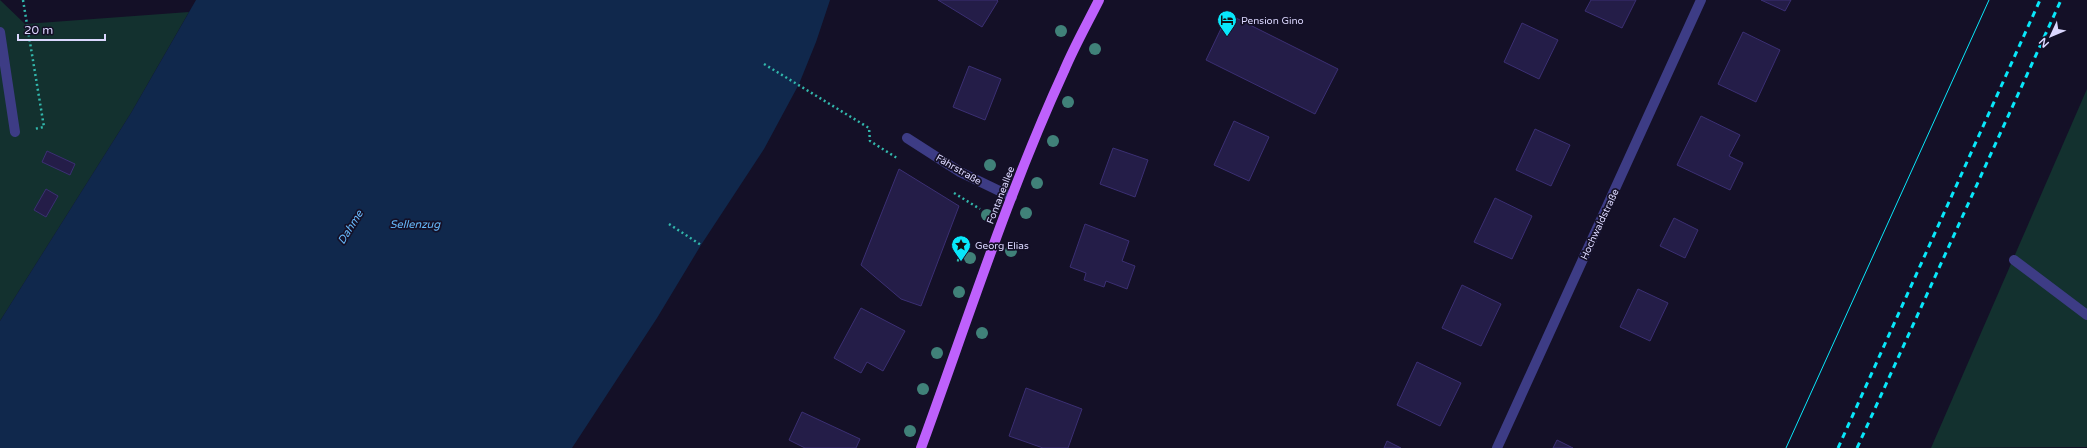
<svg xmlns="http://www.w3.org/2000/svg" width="2087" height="448" viewBox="0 0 2087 448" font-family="'Varela Round',sans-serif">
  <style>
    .green { fill: #13312f }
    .water { fill: #10284c }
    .building { fill: #241d48; stroke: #3b2f73 }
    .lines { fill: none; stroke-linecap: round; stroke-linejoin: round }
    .path { stroke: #32b7ac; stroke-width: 2.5; stroke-dasharray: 2 3; stroke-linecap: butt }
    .minor { stroke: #3d3c85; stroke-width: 10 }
    .major { stroke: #be61fc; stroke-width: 10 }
    .tram { stroke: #08e7fa; stroke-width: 1 }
    .rail { stroke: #08e7fa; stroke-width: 3; stroke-dasharray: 6 5; stroke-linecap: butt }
    .tree { fill: #408179 }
    .labels { text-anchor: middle; stroke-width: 3.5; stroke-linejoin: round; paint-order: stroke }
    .poi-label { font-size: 10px; fill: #dbd7fe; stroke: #141027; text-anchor: start }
    .street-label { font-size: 10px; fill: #dbd7fe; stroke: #141027 }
    .water-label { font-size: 11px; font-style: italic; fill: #68bafc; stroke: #141027 }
  </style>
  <rect width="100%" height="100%" fill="#141027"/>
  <!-- green -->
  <g class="green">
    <path d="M0,0L25,24L189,12L131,113L0,321Z"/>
    <path d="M2087,89V447L1931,448Z"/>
  </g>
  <!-- water -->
  <path class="water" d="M196,0H830L816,42L799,84L764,149L701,245L657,318L572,448H0V321L131,113Z"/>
  <!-- building -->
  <g class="building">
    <path d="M938,0H997L998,1L982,27Z"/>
    <path d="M1591,0H1636L1622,28L1585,11Z"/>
    <path d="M1761,0H1791L1785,11Z"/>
    <path d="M1228,14L1338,69L1315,114L1206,60Z"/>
    <path d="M1522,23L1558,40L1539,79L1504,62Z"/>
    <path d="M1743,32L1780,50L1756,102L1718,84Z"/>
    <path d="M969,66L1001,79L985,120L953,107Z"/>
    <path d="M1701,116L1740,135L1729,156L1743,163L1730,190L1677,165Z"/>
    <path d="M1234,121L1269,137L1249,181L1214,165Z"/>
    <path d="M1535,129L1570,145L1551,186L1516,170Z"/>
    <path d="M1113,148L1148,160L1135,197L1100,184Z"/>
    <path d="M47,151L75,164L70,175L42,162Z"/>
    <path d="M899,169L959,206L921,306L901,299L861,265Z"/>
    <path d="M46,189L58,196L46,217L34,210Z"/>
    <path d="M1495,198L1532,216L1512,259L1474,242Z"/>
    <path d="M1674,218L1698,230L1685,258L1660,246Z"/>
    <path d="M1085,224L1129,241L1122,261L1135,266L1127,289L1106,281L1104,287L1084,280L1086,273L1070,267Z"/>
    <path d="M1462,285L1501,304L1481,346L1442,328Z"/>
    <path d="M1638,289L1668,303L1650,341L1620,327Z"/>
    <path d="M861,308L905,331L883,371L867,362L861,373L834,358Z"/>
    <path d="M1417,362L1461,383L1440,426L1397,405Z"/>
    <path d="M1026,388L1082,409L1068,448H1043L1009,436Z"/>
    <path d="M802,412L860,439L856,448H805L789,440Z"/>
    <path d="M1557,440L1573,448H1553Z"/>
    <path d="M1387,441L1401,448H1384Z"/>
  </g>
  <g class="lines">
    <!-- path -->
    <g class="path">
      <path d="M23,0L44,127L34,129"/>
      <path d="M764,64L869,128L870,141L897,158"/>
      <path d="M954,193L980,209"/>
      <path d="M669,224L701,245"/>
      <path d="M957,260L961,261"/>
    </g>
    <!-- minor -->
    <g class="minor">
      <path d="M0,32L15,132"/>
      <path d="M907,138L960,172L1012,197"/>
      <path d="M2014,260L2087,315"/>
      <path d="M1497,448L1701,0"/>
    </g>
    <!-- major -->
    <path class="major" d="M921,448C967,322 1008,193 1064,71C1074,47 1087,24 1099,0"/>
    <!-- tram -->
    <path class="tram" d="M1786,448L1989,0"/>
    <!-- rail -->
    <g class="rail">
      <path d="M1838,448L2040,0"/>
      <path d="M1857,448L2061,0"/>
    </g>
  </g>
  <!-- trees -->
  <g class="tree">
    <circle cx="1061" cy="31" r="6"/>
    <circle cx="1095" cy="49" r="6"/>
    <circle cx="1068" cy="102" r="6"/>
    <circle cx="1053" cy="141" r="6"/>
    <circle cx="990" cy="165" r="6"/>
    <circle cx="1037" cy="183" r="6"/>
    <circle cx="1026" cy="213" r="6"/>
    <circle cx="987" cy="215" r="6"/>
    <circle cx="1011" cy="251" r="6"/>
    <circle cx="970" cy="258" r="6"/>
    <circle cx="959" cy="292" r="6"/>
    <circle cx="982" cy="333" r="6"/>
    <circle cx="937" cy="353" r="6"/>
    <circle cx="923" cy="389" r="6"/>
    <circle cx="910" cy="431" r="6"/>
  </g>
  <!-- icons -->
  <defs>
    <symbol id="hotel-pin" viewBox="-11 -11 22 30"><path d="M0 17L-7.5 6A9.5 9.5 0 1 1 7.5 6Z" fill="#08e7fa" stroke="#141027"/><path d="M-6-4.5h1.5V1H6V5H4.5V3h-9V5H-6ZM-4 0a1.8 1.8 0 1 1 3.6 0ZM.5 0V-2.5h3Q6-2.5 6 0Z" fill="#111"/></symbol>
    <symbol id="sight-pin" viewBox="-11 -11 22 30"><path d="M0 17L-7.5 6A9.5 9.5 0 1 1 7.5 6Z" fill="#08e7fa" stroke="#141027"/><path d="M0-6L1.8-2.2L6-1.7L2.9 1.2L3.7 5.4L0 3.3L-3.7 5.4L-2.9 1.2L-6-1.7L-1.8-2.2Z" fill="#111"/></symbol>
  </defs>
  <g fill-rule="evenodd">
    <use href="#hotel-pin" x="1216" y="9" width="22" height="30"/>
    <use href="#sight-pin" x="950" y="234" width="22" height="30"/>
  </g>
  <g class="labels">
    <!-- poi labels -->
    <g class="poi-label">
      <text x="1241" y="24">Pension Gino</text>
      <text x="975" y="249">Georg Elias</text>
    </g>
    <!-- street labels -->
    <g class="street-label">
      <text transform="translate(959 169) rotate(30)" y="4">Fährstraße</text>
      <text transform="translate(1000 195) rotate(-69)" y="4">Fontaneallee</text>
      <text transform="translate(1599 224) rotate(-65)" y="4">Hochwaldstraße</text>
    </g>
    <!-- water labels -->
    <g class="water-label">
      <text x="415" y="228">Sellenzug</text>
      <text transform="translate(350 227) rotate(-58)" y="4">Dahme</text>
    </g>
  </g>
  <!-- north arrow -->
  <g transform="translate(2051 36) rotate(226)" stroke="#141027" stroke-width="3" paint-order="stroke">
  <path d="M0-3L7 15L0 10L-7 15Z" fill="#dbd7fe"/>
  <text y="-6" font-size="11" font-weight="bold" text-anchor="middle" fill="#dbd7fe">N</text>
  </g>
  <!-- scale -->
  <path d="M18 34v6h87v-6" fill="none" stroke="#dbd7fe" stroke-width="2"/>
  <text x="24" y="34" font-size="12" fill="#dbd7fe" stroke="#141027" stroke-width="3" paint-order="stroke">20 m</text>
</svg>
